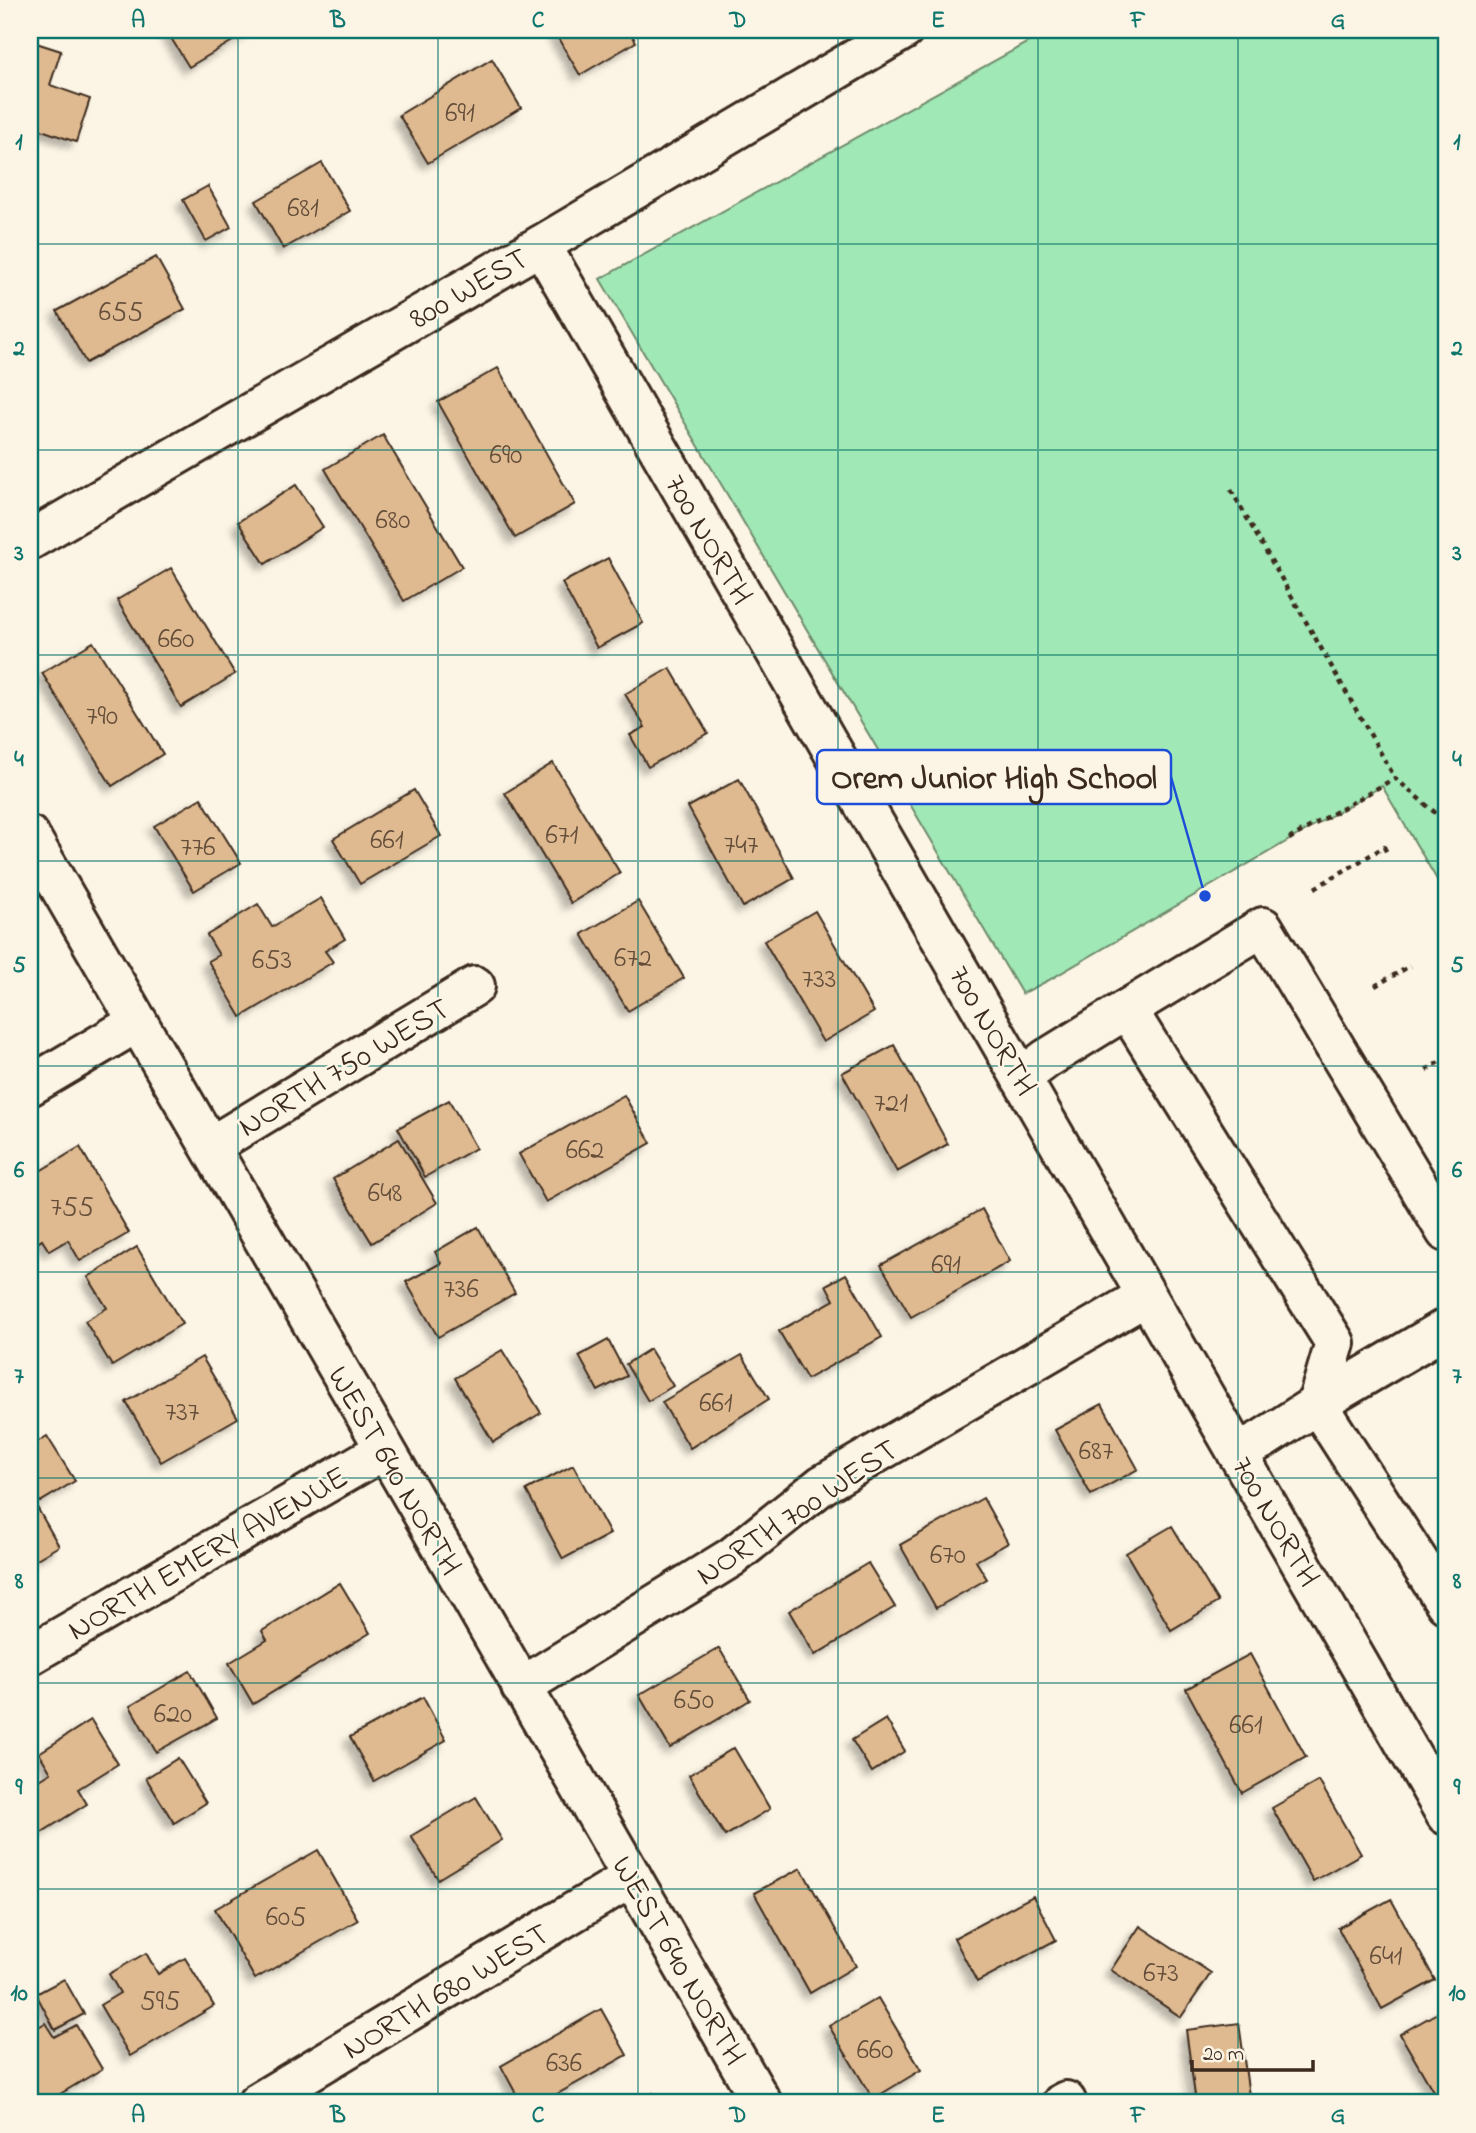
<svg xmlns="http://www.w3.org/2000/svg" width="1476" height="2133" viewBox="0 0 1476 2133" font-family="'Indie Flower',sans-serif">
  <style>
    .green { fill: #a0e8b6; stroke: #6e896a; stroke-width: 2 }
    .building { fill: #dfba90; stroke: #3b2a1e; stroke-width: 2; filter: url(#shadow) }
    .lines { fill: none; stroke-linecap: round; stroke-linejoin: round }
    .minor-casing { stroke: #3b2a1e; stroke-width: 44 }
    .path { stroke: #3b2a1e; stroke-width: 4.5; stroke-dasharray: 5 5; stroke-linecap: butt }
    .minor { stroke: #fcf5e5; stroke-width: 38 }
    .grid { fill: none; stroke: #0f766e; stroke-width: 2; stroke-opacity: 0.55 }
    .labels { text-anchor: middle; stroke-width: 5; stroke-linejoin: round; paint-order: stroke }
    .number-label { font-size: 28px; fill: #644e3a }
    .street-label { font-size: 32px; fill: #3b2a1e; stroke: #fcf5e5 }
    .leader { fill: none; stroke: #1d4ed8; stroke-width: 2.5 }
    .callout-dot { fill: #1d4ed8; stroke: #fcf5e5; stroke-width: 2.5 }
    .callout { fill: #fcf5e5; stroke: #1d4ed8; stroke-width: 2.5 }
    .callout-label { font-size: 33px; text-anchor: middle; font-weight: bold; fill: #3b2a1e }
    .neatline { fill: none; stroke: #0f766e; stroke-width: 2.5 }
    .grid-label { font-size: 23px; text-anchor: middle; font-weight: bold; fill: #0f766e }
  </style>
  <defs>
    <filter id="shadow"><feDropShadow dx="-6" dy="6" stdDeviation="3.5" flood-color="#0004"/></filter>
  </defs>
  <rect width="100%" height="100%" fill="#fcf5e5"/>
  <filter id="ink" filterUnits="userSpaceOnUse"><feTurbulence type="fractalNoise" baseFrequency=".0143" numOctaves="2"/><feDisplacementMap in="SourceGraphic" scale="14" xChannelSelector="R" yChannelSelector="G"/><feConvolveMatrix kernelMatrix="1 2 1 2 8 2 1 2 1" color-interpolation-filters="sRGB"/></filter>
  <g filter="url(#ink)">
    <!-- green -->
    <path class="green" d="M1050,30H1446V895L1382,786L1049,980L1022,994L600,279Z"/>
    <!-- building -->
    <g class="building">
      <path d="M166,30H251L189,67Z"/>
      <path d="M560,30H629L636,42L580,75L555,33Z"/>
      <path d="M30,41L61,51L50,85L90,99L76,142L30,126Z"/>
      <path d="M492,59L521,108L428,163L399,115Z"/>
      <path d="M322,163L350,211L283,249L256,201Z"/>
      <path d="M208,186L231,227L206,241L183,200Z"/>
      <path d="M156,257L185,309L86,363L57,311Z"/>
      <path d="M498,368L575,504L515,538L438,402Z"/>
      <path d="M383,435L462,567L404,601L325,469Z"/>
      <path d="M296,485L323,527L265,564L238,522Z"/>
      <path d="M608,558L643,623L597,648L562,583Z"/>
      <path d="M171,568L235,674L181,707L117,600Z"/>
      <path d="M93,642L163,754L112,786L42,673Z"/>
      <path d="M670,668L708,733L648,767L630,735L645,727L625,694Z"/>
      <path d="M553,763L620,873L571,903L505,793Z"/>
      <path d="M739,779L794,878L743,907L688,807Z"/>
      <path d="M414,790L441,836L360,884L333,839Z"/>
      <path d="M201,798L241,863L194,891L154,826Z"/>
      <path d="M321,898L345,939L325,951L333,962L241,1017L208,961L219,955L207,935L258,904L272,927Z"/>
      <path d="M638,901L684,978L628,1011L582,934Z"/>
      <path d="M815,911L874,1012L823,1042L764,941Z"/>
      <path d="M894,1045L948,1144L897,1172L842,1073Z"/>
      <path d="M624,1095L651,1143L546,1202L519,1154Z"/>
      <path d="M449,1100L476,1148L425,1177L398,1128Z"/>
      <path d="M399,1139L437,1203L372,1243L333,1179Z"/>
      <path d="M80,1147L129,1233L80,1261L68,1240L49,1251L42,1240L30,1248V1177Z"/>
      <path d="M982,1209L1010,1261L911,1317L881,1265Z"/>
      <path d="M478,1227L515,1293L438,1337L406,1282L441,1263L435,1252Z"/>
      <path d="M137,1247L182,1324L112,1366L85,1321L107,1308L88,1277Z"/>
      <path d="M846,1274L882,1337L807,1379L779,1331L834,1300L826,1285Z"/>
      <path d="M608,1340L627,1376L598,1391L579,1356Z"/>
      <path d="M650,1349L673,1386L648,1401L626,1364Z"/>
      <path d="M502,1350L541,1413L493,1442L455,1378Z"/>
      <path d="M742,1355L769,1399L690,1448L662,1402Z"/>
      <path d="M202,1357L238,1418L161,1462L126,1402Z"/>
      <path d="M1102,1404L1138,1469L1091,1495L1055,1430Z"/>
      <path d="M47,1436L75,1481L40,1502L30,1485V1446Z"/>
      <path d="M573,1465L610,1534L563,1559L526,1490Z"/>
      <path d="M30,1495L59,1546L30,1563Z"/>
      <path d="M983,1498L1008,1543L976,1561L987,1579L936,1608L900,1545Z"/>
      <path d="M1172,1526L1218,1602L1171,1630L1126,1553Z"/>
      <path d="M868,1563L895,1607L815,1655L789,1611Z"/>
      <path d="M340,1583L370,1633L253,1704L229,1663L267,1640L262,1631Z"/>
      <path d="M719,1648L750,1700L670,1748L639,1695Z"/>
      <path d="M1250,1654L1306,1757L1242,1793L1186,1689Z"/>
      <path d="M190,1671L217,1718L156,1752L130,1706Z"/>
      <path d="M423,1697L446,1740L374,1781L350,1737Z"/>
      <path d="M886,1719L905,1751L872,1772L852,1740Z"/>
      <path d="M91,1720L118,1764L78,1789L87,1804L39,1834L30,1819V1786L51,1773L39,1753Z"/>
      <path d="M734,1748L770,1809L725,1836L689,1775Z"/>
      <path d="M178,1758L206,1803L174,1823L146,1778Z"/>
      <path d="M1319,1781L1361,1854L1313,1881L1272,1808Z"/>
      <path d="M476,1797L502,1840L438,1879L411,1836Z"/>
      <path d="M318,1850L358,1920L255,1979L215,1909Z"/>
      <path d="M801,1868L856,1966L810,1993L754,1893Z"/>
      <path d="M1033,1896L1056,1940L977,1982L954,1938Z"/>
      <path d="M1391,1899L1435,1980L1382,2009L1338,1928Z"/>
      <path d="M1140,1926L1211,1973L1181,2017L1111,1970Z"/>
      <path d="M146,1953L158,1974L185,1958L214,2006L130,2056L100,2005L120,1993L109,1974Z"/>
      <path d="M64,1979L84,2014L55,2030L36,1994Z"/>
      <path d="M878,1998L921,2070L873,2099L829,2026Z"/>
      <path d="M1446,2008V2103H1440L1400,2034Z"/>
      <path d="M601,2009L627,2055L541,2103H521L501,2066Z"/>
      <path d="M45,2023L54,2037L76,2025L102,2069L45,2103H30V2032Z"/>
      <path d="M1239,2023L1250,2103H1196L1186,2030Z"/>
      <path d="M653,2093L659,2103H636Z"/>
    </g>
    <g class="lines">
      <defs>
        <g id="minor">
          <path d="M541,245L1446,1815"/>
          <path d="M30,540L541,245L904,30"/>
          <path d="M30,836C275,1258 519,1680 762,2103"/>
          <path d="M1127,1009L1263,927L1446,1232"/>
          <path d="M1021,1078L1046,1059L1127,1009L1335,1343L1317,1404"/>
          <path d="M30,1086L138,1022"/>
          <path d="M211,1146L475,986"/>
          <path d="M1317,1404L1446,1328"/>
          <path d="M1237,1453L1263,1439L1317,1404L1446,1604"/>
          <path d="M30,1655L384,1450"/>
          <path d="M521,1687L732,1557L822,1485L1146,1296"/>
          <path d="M257,2103L632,1877"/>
          <path d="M1062,2103L1066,2101"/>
        </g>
      </defs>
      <!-- minor casing -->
      <use href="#minor" class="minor-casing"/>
      <!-- path -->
      <g class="path">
        <path d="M1231,490L1395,778L1446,822"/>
        <path d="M1289,839L1395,778"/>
        <path d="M1315,888L1384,847L1387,853"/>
        <path d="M1375,986L1410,966"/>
        <path d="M1426,1070L1446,1058"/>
      </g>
      <!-- minor -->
      <use href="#minor" class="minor"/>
    </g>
  </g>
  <!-- grid -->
  <path class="grid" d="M238,30V2103M438,30V2103M638,30V2103M838,30V2103M1038,30V2103M1238,30V2103M30,244H1446M30,450H1446M30,655H1446M30,861H1446M30,1066H1446M30,1272H1446M30,1478H1446M30,1683H1446M30,1889H1446"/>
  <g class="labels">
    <!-- number labels -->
    <g class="number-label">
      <text x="460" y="121">691</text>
      <text x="303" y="216">681</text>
      <text x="121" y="320">655</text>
      <text x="506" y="463">690</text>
      <text x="393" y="528">680</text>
      <text x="176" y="647">660</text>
      <text x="102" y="724">790</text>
      <text x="562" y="843">671</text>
      <text x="387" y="848">661</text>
      <text x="741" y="853">747</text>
      <text x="198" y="855">776</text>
      <text x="633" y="966">672</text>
      <text x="272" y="968">653</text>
      <text x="819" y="987">733</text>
      <text x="891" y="1111">721</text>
      <text x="585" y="1158">662</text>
      <text x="385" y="1201">648</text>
      <text x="72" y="1215">755</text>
      <text x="946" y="1273">691</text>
      <text x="461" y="1297">736</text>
      <text x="716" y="1411">661</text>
      <text x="182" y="1420">737</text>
      <text x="1096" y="1459">687</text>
      <text x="948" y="1563">670</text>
      <text x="694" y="1708">650</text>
      <text x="173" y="1722">620</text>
      <text x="1246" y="1733">661</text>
      <text x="286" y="1925">605</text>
      <text x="1386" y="1964">641</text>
      <text x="1161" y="1981">673</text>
      <text x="160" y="2009">595</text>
      <text x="875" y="2058">660</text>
      <text x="564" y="2071">636</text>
    </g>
    <!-- street labels -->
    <g class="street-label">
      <text transform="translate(468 287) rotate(-30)" y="11">800 WEST</text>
      <text transform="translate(710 539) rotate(60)" y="11">700 NORTH</text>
      <text transform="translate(994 1030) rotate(60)" y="11">700 NORTH</text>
      <text transform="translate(343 1066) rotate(-31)" y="11">NORTH 750 WEST</text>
      <text transform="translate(396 1470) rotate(60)" y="11">WEST 640 NORTH</text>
      <text transform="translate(796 1511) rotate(-34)" y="11">NORTH 700 WEST</text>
      <text transform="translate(1277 1521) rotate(60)" y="11">700 NORTH</text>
      <text transform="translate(207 1552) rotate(-30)" y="11">NORTH EMERY AVENUE</text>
      <text transform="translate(680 1960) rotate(60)" y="11">WEST 640 NORTH</text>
      <text transform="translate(445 1990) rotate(-31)" y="11">NORTH 680 WEST</text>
    </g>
  </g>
  <!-- callouts -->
  <path class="leader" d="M1205 896L1171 777"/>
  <circle class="callout-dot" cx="1205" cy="896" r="7"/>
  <rect class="callout" x="817" y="750" width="354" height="54" rx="7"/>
  <g class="callout-label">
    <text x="994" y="788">Orem Junior High School</text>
  </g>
  <!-- margin -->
  <rect width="1476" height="2133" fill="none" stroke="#fcf5e5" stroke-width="77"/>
  <!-- scale -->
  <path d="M1192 2060v10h121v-10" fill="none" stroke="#3b2a1e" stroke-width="3.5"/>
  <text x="1203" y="2060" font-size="21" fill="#3b2a1e" stroke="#fcf5e5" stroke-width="5" paint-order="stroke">20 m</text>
  <rect x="38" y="38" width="1400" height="2056" class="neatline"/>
  <g class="grid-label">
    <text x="138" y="27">A</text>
    <text x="338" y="27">B</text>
    <text x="538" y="27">C</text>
    <text x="738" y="27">D</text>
    <text x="938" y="27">E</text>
    <text x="1138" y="27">F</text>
    <text x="1338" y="27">G</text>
    <text x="19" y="149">1</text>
    <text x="1457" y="149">1</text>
    <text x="19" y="355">2</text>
    <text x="1457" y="355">2</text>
    <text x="19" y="560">3</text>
    <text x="1457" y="560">3</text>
    <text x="19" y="766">4</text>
    <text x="1457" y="766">4</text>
    <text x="19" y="972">5</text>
    <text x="1457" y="972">5</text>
    <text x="19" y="1177">6</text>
    <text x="1457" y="1177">6</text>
    <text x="19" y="1383">7</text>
    <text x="1457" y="1383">7</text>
    <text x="19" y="1588">8</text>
    <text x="1457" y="1588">8</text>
    <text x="19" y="1794">9</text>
    <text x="1457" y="1794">9</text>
    <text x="19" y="2000">10</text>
    <text x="1457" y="2000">10</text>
    <text x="138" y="2122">A</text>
    <text x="338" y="2122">B</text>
    <text x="538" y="2122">C</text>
    <text x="738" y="2122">D</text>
    <text x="938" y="2122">E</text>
    <text x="1138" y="2122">F</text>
    <text x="1338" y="2122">G</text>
  </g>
</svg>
